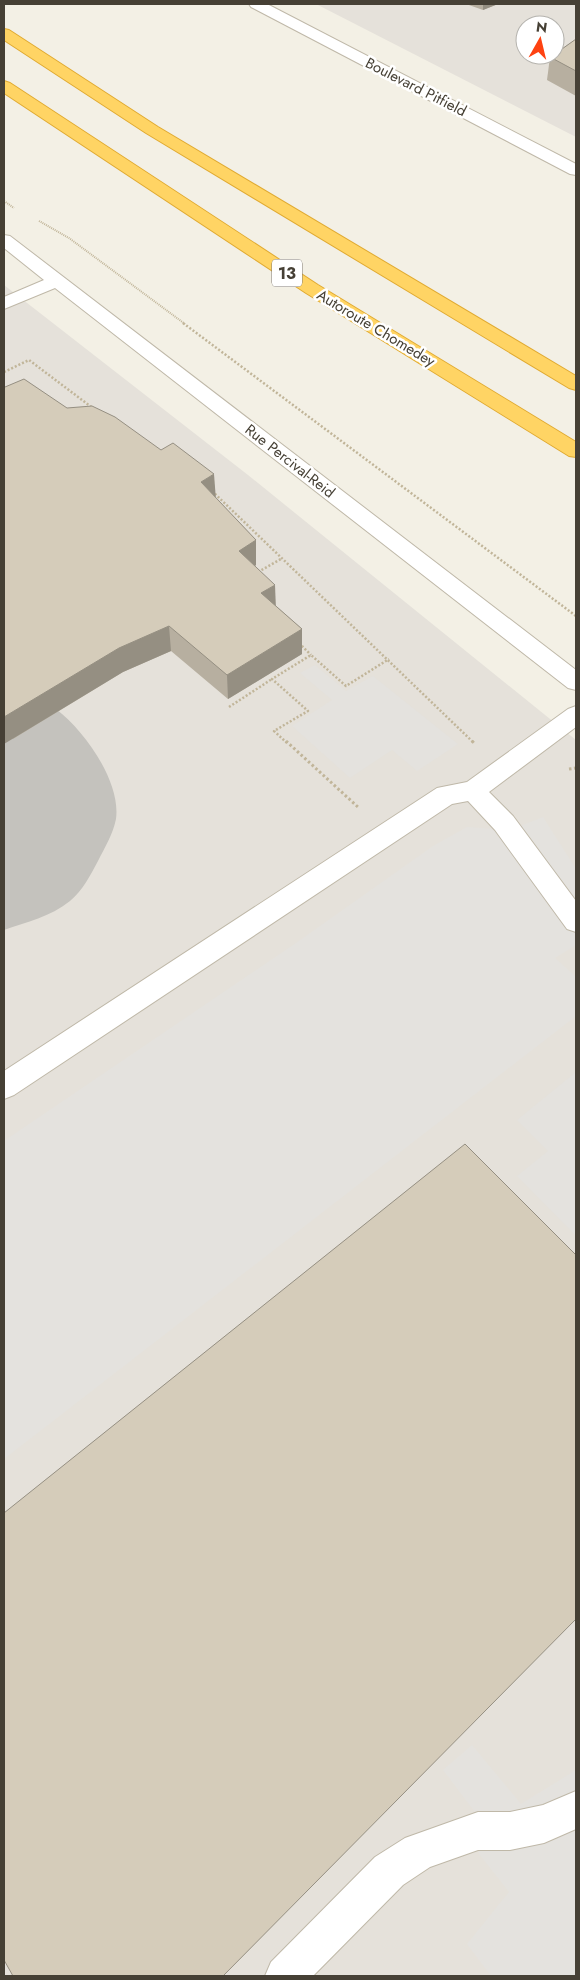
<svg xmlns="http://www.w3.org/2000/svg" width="580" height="1980" viewBox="0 0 580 1980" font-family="Jost,sans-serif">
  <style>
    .industrial { fill: #e5e1da; fill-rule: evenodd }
    .parking { fill: #e4e2de }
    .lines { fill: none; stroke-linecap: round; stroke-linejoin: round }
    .taxiway { fill: #c4c2bd; fill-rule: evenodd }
    .minor-casing { stroke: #bfb8a8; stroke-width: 2 }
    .highway-casing { stroke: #e0aa32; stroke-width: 2 }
    .path-far2 { stroke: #c1b599; stroke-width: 2; stroke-dasharray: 1 1; stroke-linecap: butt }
    .path-far1 { stroke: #c1b599; stroke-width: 2.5; stroke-dasharray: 2 2; stroke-linecap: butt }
    .path { stroke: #c1b599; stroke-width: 3; stroke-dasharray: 2.5 2.5; stroke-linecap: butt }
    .minor { fill: #fff; fill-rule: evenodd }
    .highway { fill: #ffd464; fill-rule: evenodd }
    .wall { fill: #b7afa0 }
    .shaded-wall { fill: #958f82 }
    .building { fill: #d5ccba; stroke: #958f82 }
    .labels { text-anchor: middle; stroke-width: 5; stroke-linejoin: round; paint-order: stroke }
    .far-street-label { font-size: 15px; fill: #464035; stroke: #fff }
    .shield { fill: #fff; stroke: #7e7972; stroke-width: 1 }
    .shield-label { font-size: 16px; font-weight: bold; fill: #464035 }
  </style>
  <rect width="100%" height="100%" fill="#f3f0e5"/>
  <!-- industrial -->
  <g class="industrial">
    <path d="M316,4H576V137ZM525,25H555V55H525Z"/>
    <path d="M4,285L248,475L576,740V1976H4Z"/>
  </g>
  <!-- parking -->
  <g class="parking">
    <path d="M315,665L346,691L373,676L458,744L417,771L392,750L350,778L292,726L332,700L300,673Z"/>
    <path d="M543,817L576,869V945L555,958L576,977V1016L4,1459V1141L296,943L433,846L467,827L510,830Z"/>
    <path d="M576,1072V1236L517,1176L548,1151L517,1120Z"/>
    <path d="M472,1745L521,1804L576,1770V1976H491L467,1944L509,1892L479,1854L478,1816L443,1770Z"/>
  </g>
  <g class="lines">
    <!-- taxiway -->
    <path class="taxiway" d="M13,695C24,699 48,703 56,709C85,731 121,782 116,819C113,834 105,847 98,861C90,876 83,890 70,901C50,917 27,922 4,930V698Z"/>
    <defs>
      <g id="minor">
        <path d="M249,4H267L576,164V175L570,174L251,7Z"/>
        <path d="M4,235L10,236L576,670V690L568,688L55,288L4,309V297L44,280L4,248Z"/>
        <path d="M576,706V727L489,792L513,816L576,901V932L567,929L495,830L468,801L452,804L14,1095L4,1099V1071L437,788L467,782L568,709Z"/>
        <path d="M576,1791V1829L544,1843L510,1850H478L430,1867L403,1885L313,1976H265L271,1962L375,1857L405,1838L478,1812H510L543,1805Z"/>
      </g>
      <g id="highway">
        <path d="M4,29L9,30L158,127L576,376V390L569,388L146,133L4,40Z"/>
        <path d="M4,81L10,83L318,285L576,442V457L569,456L306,293L4,93Z"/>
      </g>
    </defs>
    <!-- minor casing -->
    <use href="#minor" class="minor-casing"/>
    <!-- highway casing -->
    <use href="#highway" class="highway-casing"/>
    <!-- path-far2 -->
    <g class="path-far2">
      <path d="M4,201L14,208"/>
      <path d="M39,221L69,238L185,324"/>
    </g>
    <!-- path-far1 -->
    <g class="path-far1">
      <path d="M183,323L576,616"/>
      <path d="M4,372L29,360L94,409"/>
      <path d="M212,491L474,743"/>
      <path d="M258,572L281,559"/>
      <path d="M299,643L311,655"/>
      <path d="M229,707L272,679"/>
      <path d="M287,743L274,731L308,711L272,679L311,655L346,686L389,659"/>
    </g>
    <!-- path -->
    <g class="path">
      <path d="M286,741L359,808"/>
      <path d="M472,741L474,743"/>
      <path d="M569,769L576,768"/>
    </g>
    <!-- minor -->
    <use href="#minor" class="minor"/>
    <!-- highway -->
    <use href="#highway" class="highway"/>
  </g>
  <!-- wall -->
  <g class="wall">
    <path d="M466,4H498L483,10Z"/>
    <path d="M576,39V96L547,80L550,57Z"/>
    <path d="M5,387L67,408L215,497L256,540V565L255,566L276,606L302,629V654L228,699L171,651L123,672L13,739Z"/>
  </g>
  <!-- shaded-wall -->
  <g class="shaded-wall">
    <path d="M483,4H498L483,10Z"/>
    <path d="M214,474L216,500L201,482Z"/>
    <path d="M256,540V565L240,576L239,551Z"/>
    <path d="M275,585L276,610L261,593Z"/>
    <path d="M169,626L171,651L123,672L4,744V717L119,648Z"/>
    <path d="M302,629V654L228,699L227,675Z"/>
  </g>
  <!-- building -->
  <g class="building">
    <path d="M576,39V71L550,57L553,55H555V54Z"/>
    <path d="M24,379L67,408L92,406L115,417L161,450L173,443L214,474L201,482L256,540L239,551L275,585L261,593L302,629L227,675L169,626L119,648L4,717V387H5Z"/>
    <path d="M465,1144L576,1255V1619L223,1976H13L4,1960V1513Z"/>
  </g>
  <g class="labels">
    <!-- far-street labels -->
    <g class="far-street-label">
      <text transform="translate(416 87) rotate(27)" y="5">Boulevard Pitfield</text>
      <text transform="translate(376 328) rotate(31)" y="5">Autoroute Chomedey</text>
      <text transform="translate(290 461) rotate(38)" y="5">Rue Percival-Reid</text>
    </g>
    <!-- shield labels -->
    <rect class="shield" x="272" y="259.5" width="30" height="27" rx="4"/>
    <g class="shield-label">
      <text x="287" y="279">13</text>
    </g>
  </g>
  <!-- border -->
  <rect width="580" height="1980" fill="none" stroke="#464035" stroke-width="10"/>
  <!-- north arrow -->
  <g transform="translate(540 40) rotate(8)"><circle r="24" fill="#ffffff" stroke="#b5b3ae"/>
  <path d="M0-4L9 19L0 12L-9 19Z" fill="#fe4211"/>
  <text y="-8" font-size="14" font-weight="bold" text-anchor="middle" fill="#464035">N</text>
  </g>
</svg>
